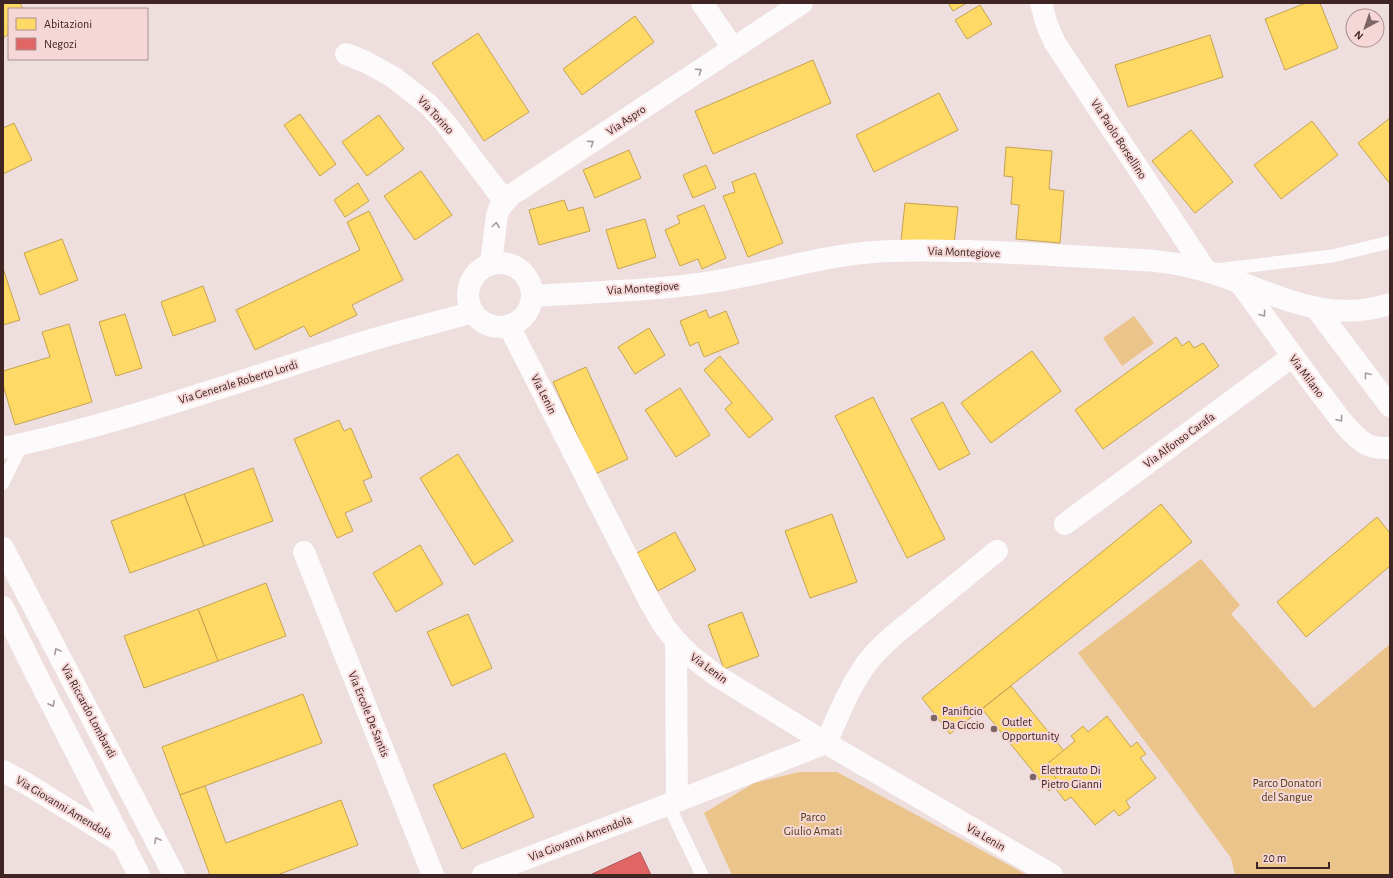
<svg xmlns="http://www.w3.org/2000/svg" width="1393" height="878" viewBox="0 0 1393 878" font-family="'Alegreya Sans',sans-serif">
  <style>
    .green { fill: #eac48a }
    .homes { fill: #ffd966; stroke: #c5a352 }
    .shops { fill: #e06666; stroke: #b05252 }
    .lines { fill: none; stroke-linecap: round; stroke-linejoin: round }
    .service { stroke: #fcfafa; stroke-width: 13 }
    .minor { stroke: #fcfafa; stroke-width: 22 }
    .tertiary { stroke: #fcfafa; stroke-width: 22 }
    .secondary { stroke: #fcfafa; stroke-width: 22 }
    .oneway { stroke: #a79a9a }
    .poi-dot { fill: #7c6565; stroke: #f5d7d7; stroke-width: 1.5 }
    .labels { text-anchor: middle; stroke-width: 4; stroke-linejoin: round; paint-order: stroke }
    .street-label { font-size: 12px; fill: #3f2424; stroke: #f5d7d7 }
    .poi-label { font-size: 12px; fill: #3f2424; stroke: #f5d7d7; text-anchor: start }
    .park-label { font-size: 12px; fill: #533c11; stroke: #f5d7d7 }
  </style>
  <rect width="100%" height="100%" fill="#eedede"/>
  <!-- green -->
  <g class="green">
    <path d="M1134,316L1154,343L1122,366L1103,338Z"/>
    <path d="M1201,559L1240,605L1231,614L1314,708L1390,644V875H1235L1231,858L1168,772L1078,653Z"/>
    <path d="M799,772H837L1027,875H732L704,813L754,783Z"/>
  </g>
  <!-- homes -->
  <g class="homes">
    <path d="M3,3H20L23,9H9V27H8L9,34L3,38Z"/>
    <path d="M948,3H967L953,11Z"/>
    <path d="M1306,3H1320L1338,48L1285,70L1265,19Z"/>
    <path d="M980,5L992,24L967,39L955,20Z"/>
    <path d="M635,16L654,42L582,95L563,69Z"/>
    <path d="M478,33L529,112L484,141L432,63Z"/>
    <path d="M1210,35L1223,77L1128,107L1115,65Z"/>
    <path d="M813,60L831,103L713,154L695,111Z"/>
    <path d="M939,93L958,130L874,172L856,135Z"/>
    <path d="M300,114L336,164L320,176L284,125Z"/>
    <path d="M379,115L404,149L367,176L342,142Z"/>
    <path d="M1390,118V184L1358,143Z"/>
    <path d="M1312,121L1338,155L1281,199L1254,165Z"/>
    <path d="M14,123L32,160L3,174V128Z"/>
    <path d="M1191,130L1233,182L1195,213L1152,161Z"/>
    <path d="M1006,147L1052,151L1049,189L1064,191L1060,243L1016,239L1019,205L1011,204L1013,177L1004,176Z"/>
    <path d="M629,150L641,178L595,198L583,170Z"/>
    <path d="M706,165L716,188L693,198L683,175Z"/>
    <path d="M421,171L452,215L415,240L384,196Z"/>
    <path d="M755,173L783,243L748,257L723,196L735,192L732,182Z"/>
    <path d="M358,183L369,201L345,217L334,200Z"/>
    <path d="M564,200L568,211L583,207L590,231L539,245L529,210Z"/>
    <path d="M905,203L958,207L954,245L901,241Z"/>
    <path d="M704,205L726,258L702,269L698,259L680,266L665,230L680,223L677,216Z"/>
    <path d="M369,211L403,280L352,305L357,315L310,337L304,326L255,350L236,310L360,250L347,222Z"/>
    <path d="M645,219L656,257L618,269L606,230Z"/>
    <path d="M62,239L78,280L40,295L24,253Z"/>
    <path d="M3,268L20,320L3,325Z"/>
    <path d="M203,286L216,321L173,336L161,302Z"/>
    <path d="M706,310L709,318L726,311L739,343L704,357L698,342L690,346L680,321Z"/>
    <path d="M125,314L142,368L116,376L99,322Z"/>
    <path d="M69,324L92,402L15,425L3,385V371L50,357L42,332Z"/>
    <path d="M649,328L665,355L635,374L618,347Z"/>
    <path d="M1176,337L1182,346L1189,341L1194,348L1203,343L1219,366L1103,449L1075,410Z"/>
    <path d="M1032,351L1061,391L991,443L961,403Z"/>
    <path d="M720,356L773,419L749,438L725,409L732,403L704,370Z"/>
    <path d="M586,367L628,459L595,474L553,382Z"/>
    <path d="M680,388L710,435L676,457L645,410Z"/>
    <path d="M873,397L945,539L907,558L835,416Z"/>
    <path d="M943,402L970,454L939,470L911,419Z"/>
    <path d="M339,420L344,431L351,428L372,477L363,481L372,501L345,513L353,531L337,538L294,439Z"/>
    <path d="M458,454L513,541L474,565L420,478Z"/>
    <path d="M253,468L273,521L204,546L184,494Z"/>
    <path d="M184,494L204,546L130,573L111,521Z"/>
    <path d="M1161,504L1192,542L950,734L922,698Z"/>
    <path d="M832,514L857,582L810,598L785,531Z"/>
    <path d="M1377,517L1390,533V566L1306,637L1277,602Z"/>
    <path d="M675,532L696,570L658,591L637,553Z"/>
    <path d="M420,545L443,584L396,612L373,573Z"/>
    <path d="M266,583L286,636L218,661L198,609Z"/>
    <path d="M198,609L218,661L144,688L124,636Z"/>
    <path d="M742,612L759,656L724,669L708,625Z"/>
    <path d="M468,614L492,668L452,686L427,632Z"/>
    <path d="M1011,686L1064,751L1046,765L1060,783L1049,791L982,709Z"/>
    <path d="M303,694L322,743L180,795L162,747Z"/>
    <path d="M1107,716L1131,747L1137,742L1146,754L1140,758L1156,778L1126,801L1130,808L1119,816L1114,810L1095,825L1071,797L1065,801L1056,789L1061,785L1046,765L1075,741L1071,736L1083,726L1088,732Z"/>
    <path d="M505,753L534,817L462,849L433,785Z"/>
    <path d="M205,786L226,843L341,800L358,845L277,875H210L180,795Z"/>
  </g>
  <!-- shops -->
  <path class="shops" d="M640,852L651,875H590Z"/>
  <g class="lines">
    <!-- service -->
    <g class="service">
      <path d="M1215,270L1332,256L1390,242"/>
      <path d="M3,483L22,444"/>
      <path d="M668,804L702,875"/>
    </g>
    <!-- minor -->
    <g class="minor">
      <path d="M702,3L733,48"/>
      <path d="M1041,3L1047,25L1055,43L1206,271"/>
      <path d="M346,54L366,62L393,77L429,105L446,124L504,200"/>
      <circle cx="500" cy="295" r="32"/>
      <path d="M491,263L497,215L500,207L511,195L802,3"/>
      <path d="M1240,283C1267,320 1293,357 1321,394C1335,411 1347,432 1366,444C1373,448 1382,448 1390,448"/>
      <path d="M1316,308L1390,406"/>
      <path d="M509,326L649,600L664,626L676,641L691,656L717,676L826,743L1052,875"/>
      <path d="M3,448C124,423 241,380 358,344C396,332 435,323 473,312"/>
      <path d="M1065,524L1293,356"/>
      <path d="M304,552L433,875"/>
      <path d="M3,771L27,784L124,844"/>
      <path d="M677,801L826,743C838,716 849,688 866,664C874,653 884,644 894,635L997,551"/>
      <path d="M483,875L677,801L676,641"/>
    </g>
    <!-- tertiary -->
    <path class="tertiary" d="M533,296C592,292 652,291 711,282C766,274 819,256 874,252C906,249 938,251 970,251C1027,253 1084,257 1141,260C1168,261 1195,267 1222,276C1281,296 1326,324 1390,304"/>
    <!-- secondary -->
    <g class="secondary">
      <path d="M3,548L174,875"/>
      <path d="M3,607L32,666L139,875"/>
    </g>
  </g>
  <!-- one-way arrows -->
  <defs><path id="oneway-chevron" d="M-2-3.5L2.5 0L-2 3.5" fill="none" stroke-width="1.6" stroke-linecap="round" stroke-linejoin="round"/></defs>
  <g class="oneway">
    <use href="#oneway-chevron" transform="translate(699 71) rotate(-34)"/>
    <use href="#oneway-chevron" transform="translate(591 143) rotate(-34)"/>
    <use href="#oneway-chevron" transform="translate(496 225) rotate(-82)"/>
    <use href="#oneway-chevron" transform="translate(1263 314) rotate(54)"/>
    <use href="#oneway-chevron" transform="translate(1367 375) rotate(-127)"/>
    <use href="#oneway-chevron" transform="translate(1340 419) rotate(53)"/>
    <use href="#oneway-chevron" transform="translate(57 651) rotate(-118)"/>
    <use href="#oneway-chevron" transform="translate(52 704) rotate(63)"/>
    <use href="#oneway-chevron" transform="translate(157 840) rotate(-118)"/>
  </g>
  <!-- markers -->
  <g class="poi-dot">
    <circle cx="934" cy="718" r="4"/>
    <circle cx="994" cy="729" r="4"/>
    <circle cx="1033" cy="777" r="4"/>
  </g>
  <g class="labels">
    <!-- street labels -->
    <g class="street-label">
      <text transform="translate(436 115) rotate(47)" y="4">Via Torino</text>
      <text transform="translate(626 120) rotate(-34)" y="4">Via Aspro</text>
      <text transform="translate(1119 139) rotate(57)" y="4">Via Paolo Borsellino</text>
      <text transform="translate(964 252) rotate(2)" y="4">Via Montegiove</text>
      <text transform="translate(643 288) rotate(-4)" y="4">Via Montegiove</text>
      <text transform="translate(1307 376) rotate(53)" y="4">Via Milano</text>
      <text transform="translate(238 382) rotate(-17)" y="4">Via Generale Roberto Lordi</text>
      <text transform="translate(544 394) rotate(63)" y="4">Via Lenin</text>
      <text transform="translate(1179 440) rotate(-36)" y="4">Via Alfonso Carafa</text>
      <text transform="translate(709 668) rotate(36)" y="4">Via Lenin</text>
      <text transform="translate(89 711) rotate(62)" y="4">Via Riccardo Lombardi</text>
      <text transform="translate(369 714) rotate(68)" y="4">Via Ercole De Santis</text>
      <text transform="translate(64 807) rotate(31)" y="4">Via Giovanni Amendola</text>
      <text transform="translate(986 837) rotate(30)" y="4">Via Lenin</text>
      <text transform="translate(580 838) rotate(-21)" y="4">Via Giovanni Amendola</text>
    </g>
    <!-- poi labels -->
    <g class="poi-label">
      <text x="942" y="715">Panificio<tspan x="942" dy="14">Da Ciccio</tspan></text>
      <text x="1002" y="726">Outlet<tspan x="1002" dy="14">Opportunity</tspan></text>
      <text x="1041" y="774">Elettrauto Di<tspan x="1041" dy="14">Pietro Gianni</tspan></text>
    </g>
    <!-- park labels -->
    <g class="park-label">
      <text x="1287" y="787">Parco Donatori<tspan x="1287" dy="14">del Sangue</tspan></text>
      <text x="813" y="821">Parco<tspan x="813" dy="14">Giulio Amati</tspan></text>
    </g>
  </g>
  <!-- border -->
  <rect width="1393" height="878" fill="none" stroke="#3f2424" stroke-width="8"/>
  <!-- legend -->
  <rect x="8" y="8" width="140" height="52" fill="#f5d7d7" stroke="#ac8f8f"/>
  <rect x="16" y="18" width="20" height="12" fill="#ffd966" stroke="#ac8f8f"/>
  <text x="44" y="28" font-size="12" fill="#3f2424">Abitazioni</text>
  <rect x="16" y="38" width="20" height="12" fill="#e06666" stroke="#ac8f8f"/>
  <text x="44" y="48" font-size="12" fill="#3f2424">Negozi</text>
  <!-- north arrow -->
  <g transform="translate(1365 28) rotate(220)"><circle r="19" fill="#f5d7d7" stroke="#ac8f8f"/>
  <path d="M0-3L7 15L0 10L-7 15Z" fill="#7c6565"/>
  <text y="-6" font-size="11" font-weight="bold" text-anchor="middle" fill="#3f2424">N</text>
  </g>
  <!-- scale -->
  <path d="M1257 862v6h72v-6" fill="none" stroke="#3f2424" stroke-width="2"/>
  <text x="1263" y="862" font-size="12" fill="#3f2424" stroke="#f5d7d7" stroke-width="3" paint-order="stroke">20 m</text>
</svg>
